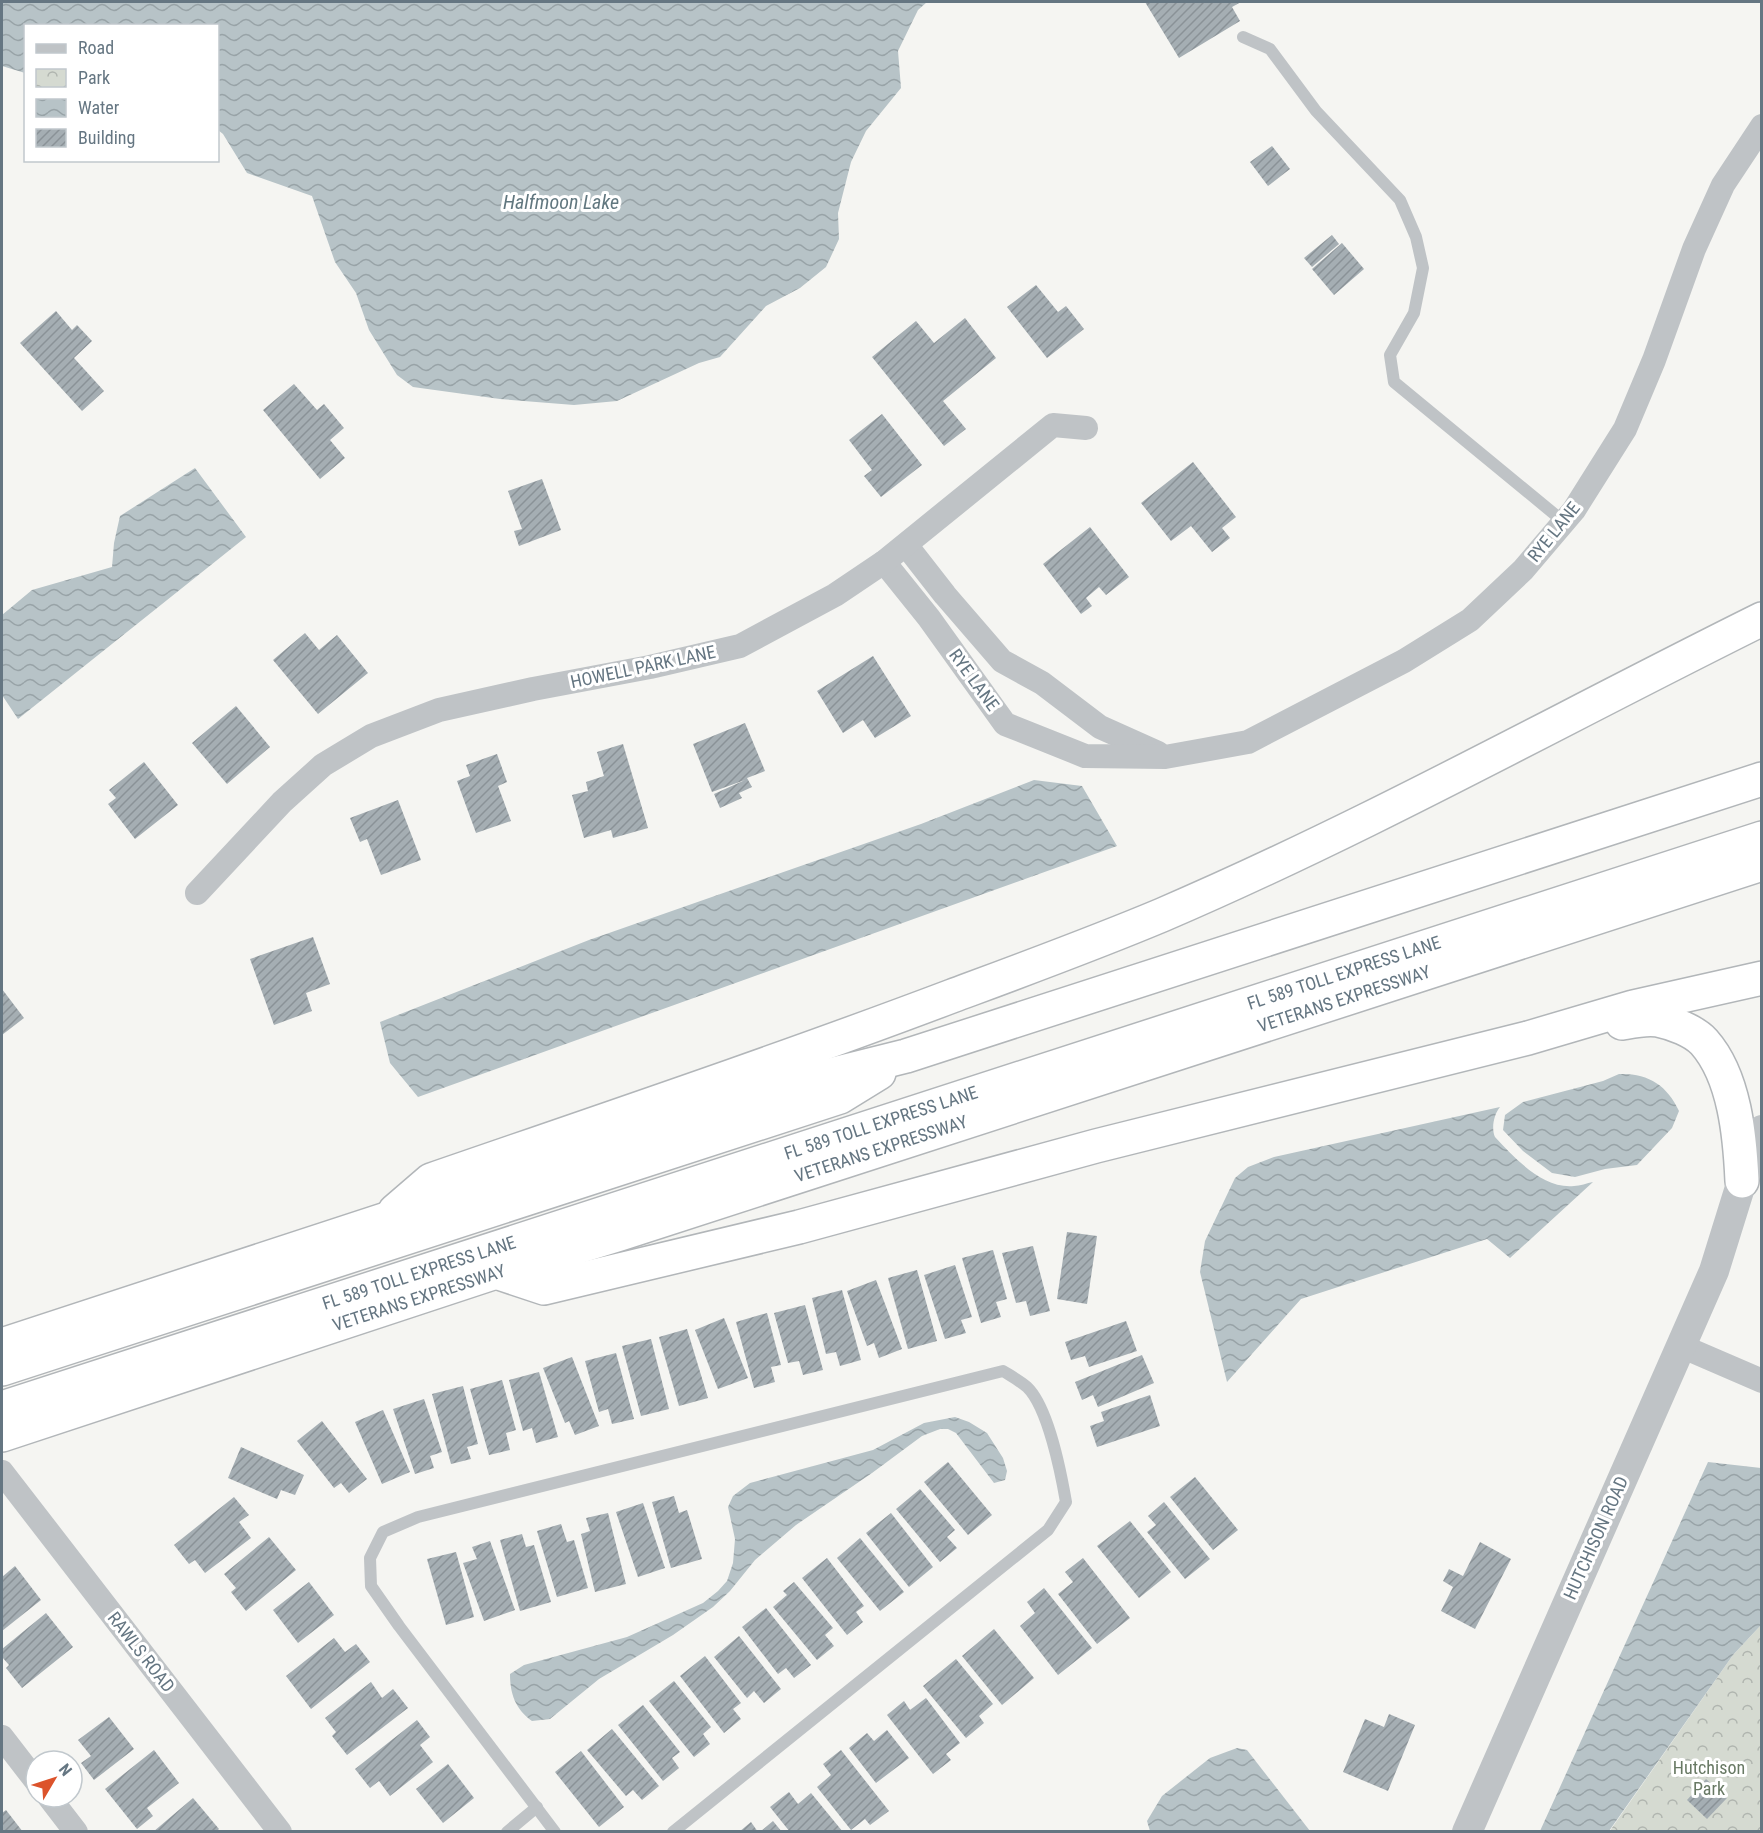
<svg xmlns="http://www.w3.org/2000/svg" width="1763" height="1833" viewBox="0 0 1763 1833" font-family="'Roboto Condensed',sans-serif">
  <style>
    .park { fill: url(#park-crowns) }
    .water { fill: url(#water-waves) }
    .building { fill: url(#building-hatch) }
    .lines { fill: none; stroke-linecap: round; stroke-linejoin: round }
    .motorway-casing { stroke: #b2b6b9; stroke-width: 36 }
    .service { stroke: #bfc3c6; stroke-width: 12 }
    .minor { stroke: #bfc3c6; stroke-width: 24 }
    .tertiary { stroke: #bfc3c6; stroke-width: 30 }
    .motorway { stroke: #fff; stroke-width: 33 }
    .labels { text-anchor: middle; stroke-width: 6; stroke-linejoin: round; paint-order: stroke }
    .street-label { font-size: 18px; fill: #657682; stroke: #fff }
    .park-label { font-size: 18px; fill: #687964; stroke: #fff }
    .water-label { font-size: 20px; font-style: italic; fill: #61777f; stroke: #fff }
  </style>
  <defs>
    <pattern id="park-crowns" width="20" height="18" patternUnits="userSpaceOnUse" patternTransform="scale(1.5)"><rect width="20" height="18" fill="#d5dad1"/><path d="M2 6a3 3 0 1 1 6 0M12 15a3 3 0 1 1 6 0" fill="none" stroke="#b0b5af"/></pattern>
    <pattern id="water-waves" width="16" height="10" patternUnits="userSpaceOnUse" patternTransform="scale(1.5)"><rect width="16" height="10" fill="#b7c3c7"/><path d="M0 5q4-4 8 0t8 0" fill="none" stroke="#98a3a7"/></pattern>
    <pattern id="building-hatch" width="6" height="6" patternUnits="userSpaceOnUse" patternTransform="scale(1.5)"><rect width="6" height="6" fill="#a5aeb3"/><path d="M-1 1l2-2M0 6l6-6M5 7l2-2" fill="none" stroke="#8a9297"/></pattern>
  </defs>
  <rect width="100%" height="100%" fill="#f5f5f2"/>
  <!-- park -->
  <path class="park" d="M1761,1625V1831L1609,1832L1733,1655Z"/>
  <!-- water -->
  <g class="water">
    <path d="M2,2H927L918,10L898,51L901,88L866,131L851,162L838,213L839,239L826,267L800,288L766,306L720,357L699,363L617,401L574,405L500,399L413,387L397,375L369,330L356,293L335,262L312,196L247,173L223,134L218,130V26H26L25,73L2,66Z"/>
    <path d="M195,468L246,537L18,719L2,695V615L32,590L112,567L114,543L120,516Z"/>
    <path d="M1034,780L1082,786L1117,846L418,1097L390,1063L380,1022L589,940L921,824Z"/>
    <path d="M1619,1074C1648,1073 1667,1085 1679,1111L1672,1128L1637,1165L1605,1169L1575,1177L1552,1173L1523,1151L1503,1130L1505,1115L1523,1102L1603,1081Z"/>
    <path d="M1500,1107C1494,1114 1491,1128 1495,1137C1515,1158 1542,1189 1574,1186C1580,1186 1587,1183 1593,1182L1510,1258L1487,1239L1301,1299L1227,1382L1200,1272L1205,1241L1235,1178L1248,1167L1274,1157Z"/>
    <path d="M955,1417L969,1422L987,1433L1003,1458L1007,1471L1005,1480L994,1483L956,1433L948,1429H940L922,1436L872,1473L796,1525L755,1560L730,1591L713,1607L673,1635L599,1679L550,1719L532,1721C515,1709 510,1693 510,1674L524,1665L627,1637L703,1603L718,1591L727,1581L733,1563L735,1539L728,1507L733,1496L750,1483L873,1450L924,1423Z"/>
    <path d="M1708,1462L1761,1468V1625L1733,1655L1609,1831H1540Z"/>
    <path d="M1237,1748L1247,1750L1310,1831H1150L1147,1821L1162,1796L1210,1758Z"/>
  </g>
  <!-- building -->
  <g class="building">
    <path d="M1145,2H1241L1232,7L1240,21L1179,58Z"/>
    <path d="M1272,146L1290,169L1268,186L1250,162Z"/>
    <path d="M1332,235L1339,244L1312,267L1304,258Z"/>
    <path d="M1342,243L1364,269L1334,295L1312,269Z"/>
    <path d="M1036,285L1058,312L1066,306L1084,329L1047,358L1007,307Z"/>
    <path d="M56,311L72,330L77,325L92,341L74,358L104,391L82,411L20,343Z"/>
    <path d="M965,318L996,358L943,401L966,429L944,446L872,357L916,321L934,343Z"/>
    <path d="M294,384L317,410L324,404L344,428L330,440L345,458L320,479L263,410Z"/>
    <path d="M882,414L922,465L881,497L864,476L872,470L849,440Z"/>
    <path d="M1193,462L1236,517L1222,528L1230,538L1212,552L1191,526L1171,541L1141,503Z"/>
    <path d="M542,479L561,530L519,546L514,531L522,529L508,491Z"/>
    <path d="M1090,527L1129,577L1106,595L1099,587L1086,598L1092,606L1081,614L1043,564Z"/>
    <path d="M305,633L319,650L337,635L368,673L318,714L273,660Z"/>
    <path d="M873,656L911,716L875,738L863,720L843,733L817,691Z"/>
    <path d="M236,706L270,747L227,784L192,743Z"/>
    <path d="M745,723L765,771L747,778L752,787L739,793L742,798L720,808L714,794L745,780L712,792L693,744Z"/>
    <path d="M623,744L648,828L613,838L611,830L584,838L572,795L588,791L586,782L604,776L597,752Z"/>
    <path d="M497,754L507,782L498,786L511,821L476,833L457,781L470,776L466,765Z"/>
    <path d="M144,762L178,805L135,839L108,804L116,798L109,790Z"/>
    <path d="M398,800L421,860L381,875L367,839L360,842L350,818Z"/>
    <path d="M313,937L330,984L306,993L312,1011L274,1025L250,959Z"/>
    <path d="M2,989L24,1018L2,1035Z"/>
    <path d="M1067,1232L1097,1236L1087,1304L1057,1299Z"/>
    <path d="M1033,1246L1050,1311L1030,1316L1026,1301L1016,1303L1002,1253Z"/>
    <path d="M993,1250L1007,1299L996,1302L1001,1317L981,1323L962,1258Z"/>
    <path d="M955,1265L972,1317L961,1320L966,1333L945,1339L924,1275Z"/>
    <path d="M917,1270L937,1341L908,1349L888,1278Z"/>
    <path d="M876,1280L902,1349L879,1358L874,1343L867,1346L847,1291Z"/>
    <path d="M842,1290L861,1360L840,1366L836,1352L826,1354L812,1298Z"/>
    <path d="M805,1305L823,1370L803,1375L799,1361L788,1363L774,1313Z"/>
    <path d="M767,1313L781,1365L771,1367L775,1382L754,1388L736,1322Z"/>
    <path d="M724,1318L748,1378L718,1389L695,1330Z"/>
    <path d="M1126,1321L1137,1351L1089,1367L1085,1356L1071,1360L1065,1342Z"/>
    <path d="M687,1329L708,1398L679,1406L659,1337Z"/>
    <path d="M651,1339L669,1409L641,1416L622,1346Z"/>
    <path d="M616,1353L634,1419L612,1424L608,1409L599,1412L585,1361Z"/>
    <path d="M1142,1355L1154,1383L1098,1407L1093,1395L1082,1400L1075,1382Z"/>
    <path d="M572,1357L599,1426L575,1435L569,1421L565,1423L543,1368Z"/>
    <path d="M539,1372L558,1437L536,1443L532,1428L523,1431L509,1380Z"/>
    <path d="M502,1380L516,1430L506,1433L510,1450L489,1455L470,1389Z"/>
    <path d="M463,1386L478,1444L467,1447L471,1459L451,1464L432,1394Z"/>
    <path d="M1150,1395L1160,1426L1097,1447L1090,1426L1104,1421L1101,1412Z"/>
    <path d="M424,1399L442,1452L430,1456L434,1468L415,1474L393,1409Z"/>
    <path d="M383,1410L410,1472L382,1484L355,1422Z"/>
    <path d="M322,1421L367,1479L349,1493L341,1483L334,1488L297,1441Z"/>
    <path d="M241,1447L304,1475L295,1495L281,1490L277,1499L228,1478Z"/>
    <path d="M948,1462L992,1515L968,1535L924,1482Z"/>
    <path d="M1195,1477L1238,1530L1213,1550L1170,1497Z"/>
    <path d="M920,1489L955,1530L947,1537L957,1548L940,1562L896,1509Z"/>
    <path d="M674,1496L679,1513L687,1510L702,1559L671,1568L652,1502Z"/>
    <path d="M234,1497L249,1515L239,1522L251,1538L205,1573L195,1560L189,1564L174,1545Z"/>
    <path d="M1164,1502L1210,1559L1185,1579L1147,1532L1156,1525L1148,1516Z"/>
    <path d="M643,1503L665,1568L638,1577L616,1512Z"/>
    <path d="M608,1513L626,1584L595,1592L581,1534L590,1531L586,1518Z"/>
    <path d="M891,1513L933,1567L909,1587L866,1533Z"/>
    <path d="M1130,1521L1171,1572L1139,1598L1097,1546Z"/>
    <path d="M561,1524L567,1542L574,1540L588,1588L557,1597L537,1531Z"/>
    <path d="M522,1534L526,1547L534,1545L551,1602L520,1611L500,1540Z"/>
    <path d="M269,1537L296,1570L246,1611L231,1592L236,1588L224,1574Z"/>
    <path d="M860,1538L904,1592L880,1611L837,1558Z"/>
    <path d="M490,1541L515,1610L484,1621L463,1563L477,1559L472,1547Z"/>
    <path d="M1480,1542L1511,1559L1475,1629L1441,1611L1453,1587L1443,1581L1449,1569L1463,1576Z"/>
    <path d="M456,1552L474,1617L446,1625L427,1559Z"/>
    <path d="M827,1558L864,1606L856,1612L863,1622L847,1635L802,1578Z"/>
    <path d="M1083,1558L1130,1618L1097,1644L1058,1594L1073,1582L1065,1572Z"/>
    <path d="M15,1566L41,1600L2,1631V1577Z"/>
    <path d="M309,1582L334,1615L298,1643L273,1610Z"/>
    <path d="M794,1582L833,1628L825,1635L834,1646L817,1660L773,1607L787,1595L783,1591Z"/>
    <path d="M1044,1588L1092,1648L1058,1675L1020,1626L1035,1613L1027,1602Z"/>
    <path d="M766,1608L811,1665L794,1678L786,1668L778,1674L742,1627Z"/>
    <path d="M46,1613L73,1647L22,1688L6,1668L9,1665L2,1657V1649Z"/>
    <path d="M994,1629L1034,1678L1002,1705L962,1656Z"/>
    <path d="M739,1636L781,1689L764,1703L754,1691L747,1698L714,1657Z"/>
    <path d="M334,1638L345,1652L356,1644L370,1662L311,1709L286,1676Z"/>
    <path d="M705,1656L741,1703L733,1709L741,1719L724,1733L680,1676Z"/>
    <path d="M956,1659L993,1704L979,1716L984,1723L966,1738L923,1686Z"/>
    <path d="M674,1681L711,1727L703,1734L710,1744L694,1757L649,1701Z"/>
    <path d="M371,1682L382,1698L393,1689L408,1708L347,1755L332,1736L336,1732L325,1718Z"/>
    <path d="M926,1698L960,1743L946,1754L951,1760L933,1774L887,1715L904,1701L910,1710Z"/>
    <path d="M643,1705L680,1752L672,1758L679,1768L663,1781L618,1725Z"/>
    <path d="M1389,1714L1415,1725L1388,1791L1343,1772L1365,1719L1384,1727Z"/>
    <path d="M109,1717L134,1749L94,1780L81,1763L91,1756L78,1740Z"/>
    <path d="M417,1720L430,1737L420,1745L433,1762L390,1796L379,1781L370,1788L355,1769Z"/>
    <path d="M612,1729L659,1786L642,1800L633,1790L626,1796L587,1750Z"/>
    <path d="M887,1730L909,1758L876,1783L849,1748L867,1733L874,1741Z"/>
    <path d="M154,1750L179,1783L147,1808L153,1816L137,1829L105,1789Z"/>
    <path d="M841,1750L889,1811L870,1825L865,1819L851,1830L817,1787L831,1775L823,1764Z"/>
    <path d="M581,1751L624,1807L599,1827L555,1772Z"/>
    <path d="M448,1764L474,1798L443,1823L416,1789Z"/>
    <path d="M1706,1779L1727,1798L1707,1819L1687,1800Z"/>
    <path d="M789,1792L798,1804L811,1793L843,1832H790L770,1807Z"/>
    <path d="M193,1798L219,1829L216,1832H153Z"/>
    <path d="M6,1810L23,1832H2V1813Z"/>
    <path d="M773,1821L782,1832H760Z"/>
    <path d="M751,1822L758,1832H739Z"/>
  </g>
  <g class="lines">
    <defs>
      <g id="motorway">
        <path d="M1622,1023C1633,1021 1647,1018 1658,1020C1673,1023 1694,1031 1704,1042C1735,1077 1740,1137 1742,1181"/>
        <path d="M395,1211L431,1180C605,1120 780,1061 952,996C1022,970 1093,944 1162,915C1367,827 1562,718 1762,619"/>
        <path d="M496,1272L544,1288L799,1227L1096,1146L1528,1038L1633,1007L1762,978"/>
        <path d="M2,1345L814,1079L906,1056L1762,779"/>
        <path d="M2,1369L840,1097L879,1073"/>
        <path d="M2,1408L1762,838"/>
        <path d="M2,1435L496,1272L620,1234L1762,864"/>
      </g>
    </defs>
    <!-- motorway casing -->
    <use href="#motorway" class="motorway-casing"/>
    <!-- service -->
    <g class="service">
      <path d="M1243,37L1270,49L1316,111L1400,200L1416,237L1423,268L1414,313L1390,355L1394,382L1564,522"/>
      <path d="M507,1832L537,1807"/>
      <path d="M555,1832L399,1626L371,1586L370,1558L383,1532L418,1517L1003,1371C1011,1376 1020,1381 1027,1387C1048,1407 1061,1473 1066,1502L1048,1530L673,1832"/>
    </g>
    <!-- minor -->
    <g class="minor">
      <path d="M906,545L945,595L1002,661L1042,683L1100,727L1158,753"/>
      <path d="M884,562L929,618L1005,724L1085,756L1165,757L1248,742L1404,661L1470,620L1523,570L1574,510L1625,429L1654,360L1694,249L1723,185L1762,126"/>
      <path d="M197,893L282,802L323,765L371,736L439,710L533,689L650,667L740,646L835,595L884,562L1053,425L1086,428"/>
      <path d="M1681,1346L1762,1381"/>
      <path d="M2,1472L280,1832"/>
      <path d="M2,1737L36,1781"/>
      <path d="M49,1797L76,1832"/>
    </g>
    <!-- tertiary -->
    <path class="tertiary" d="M1467,1832L1714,1271L1742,1181L1762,1130"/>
    <!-- motorway -->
    <use href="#motorway" class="motorway"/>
  </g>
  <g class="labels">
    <!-- street labels -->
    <g class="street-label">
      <text transform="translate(1554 532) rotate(-51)" y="6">RYE LANE</text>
      <text transform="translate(643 667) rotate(-12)" y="6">HOWELL PARK LANE</text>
      <text transform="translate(974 680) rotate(54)" y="6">RYE LANE</text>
      <text transform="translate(1344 973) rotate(-18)" y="6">FL 589 TOLL EXPRESS LANE</text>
      <text transform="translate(1344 999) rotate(-18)" y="6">VETERANS EXPRESSWAY</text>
      <text transform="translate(881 1123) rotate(-18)" y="6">FL 589 TOLL EXPRESS LANE</text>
      <text transform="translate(881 1149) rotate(-18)" y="6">VETERANS EXPRESSWAY</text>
      <text transform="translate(419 1273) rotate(-18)" y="6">FL 589 TOLL EXPRESS LANE</text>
      <text transform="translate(419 1298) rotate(-18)" y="6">VETERANS EXPRESSWAY</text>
      <text transform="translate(1596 1538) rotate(-66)" y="6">HUTCHISON ROAD</text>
      <text transform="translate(141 1652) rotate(52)" y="6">RAWLS ROAD</text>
    </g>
    <!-- park labels -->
    <g class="park-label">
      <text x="1709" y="1774">Hutchison<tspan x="1709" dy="21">Park</tspan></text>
    </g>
    <!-- water labels -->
    <g class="water-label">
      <text x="561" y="209">Halfmoon Lake</text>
    </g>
  </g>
  <!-- border -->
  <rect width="1763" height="1833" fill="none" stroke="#657682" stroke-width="6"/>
  <!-- legend -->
  <rect x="24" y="24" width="195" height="138" fill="#ffffff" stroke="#c1c8cd" stroke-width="1.5"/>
  <rect x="36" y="44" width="30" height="9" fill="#bfc3c6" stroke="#c1c8cd" stroke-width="1.5"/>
  <text x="78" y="54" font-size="18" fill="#657682">Road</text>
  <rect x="36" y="69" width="30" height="18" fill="url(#park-crowns)" stroke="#c1c8cd" stroke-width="1.5"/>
  <text x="78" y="84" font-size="18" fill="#657682">Park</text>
  <rect x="36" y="99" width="30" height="18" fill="url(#water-waves)" stroke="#c1c8cd" stroke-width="1.5"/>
  <text x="78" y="114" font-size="18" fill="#657682">Water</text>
  <rect x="36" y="129" width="30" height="18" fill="url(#building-hatch)" stroke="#c1c8cd" stroke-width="1.5"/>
  <text x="78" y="144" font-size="18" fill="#657682">Building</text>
  <!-- north arrow -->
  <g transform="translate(54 1779) rotate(51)"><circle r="28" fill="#ffffff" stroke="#c1c8cd" stroke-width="1.5"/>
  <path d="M0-4.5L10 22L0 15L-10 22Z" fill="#dc532b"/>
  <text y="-9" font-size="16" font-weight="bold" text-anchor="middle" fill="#657682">N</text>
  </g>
</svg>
